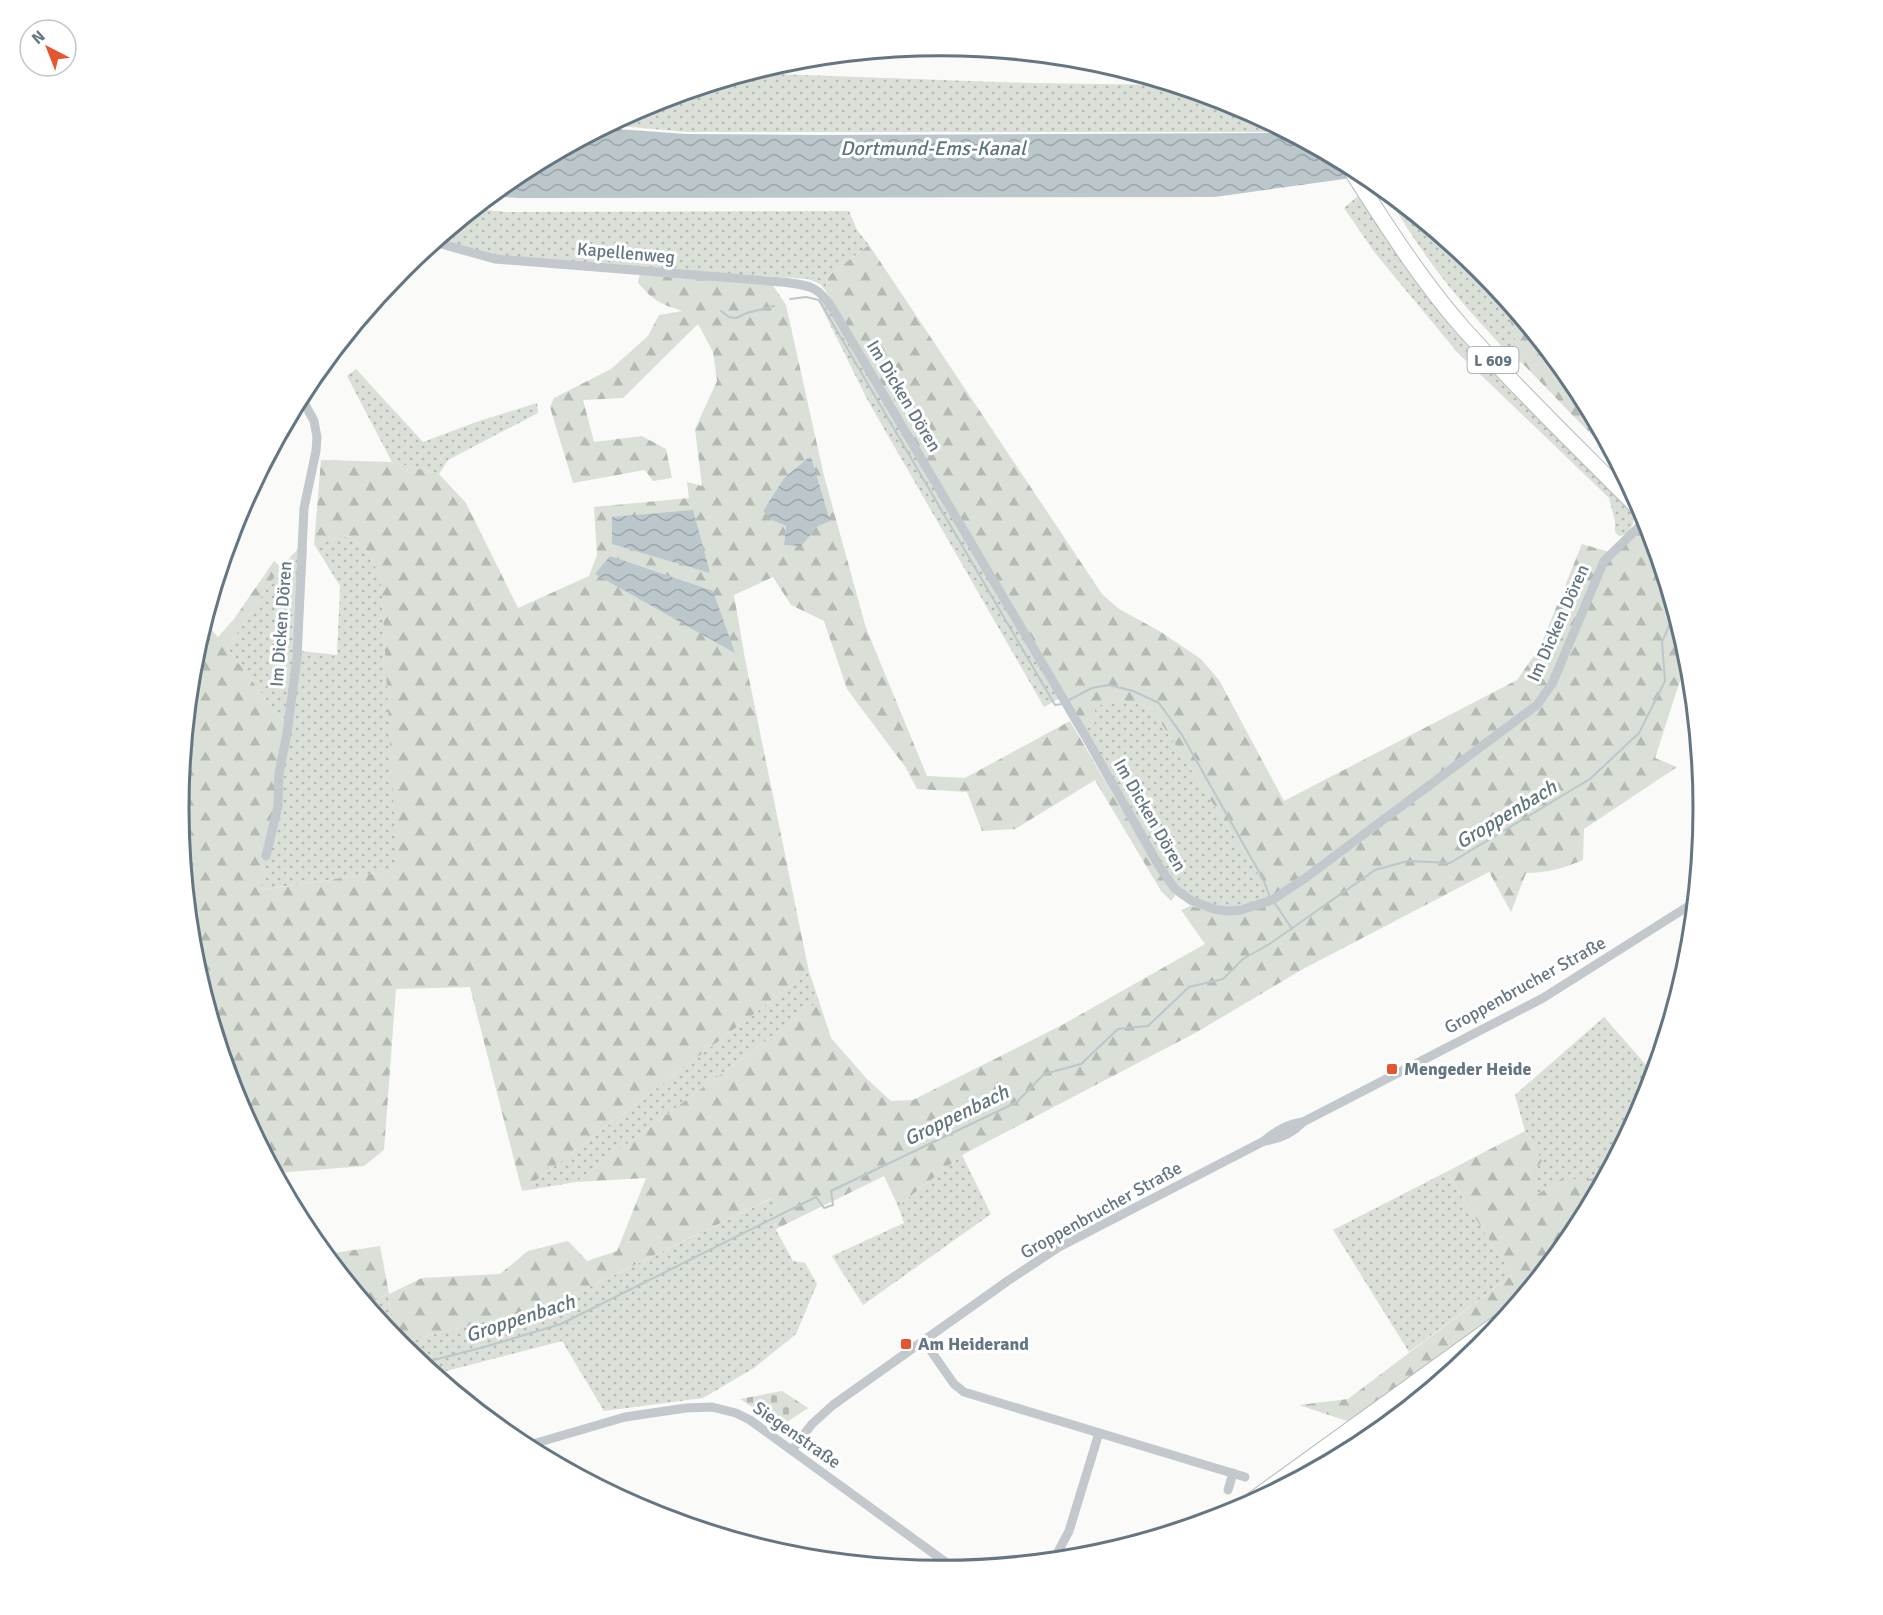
<svg xmlns="http://www.w3.org/2000/svg" width="1883" height="1615" viewBox="0 0 1883 1615" font-family="Signika,sans-serif">
  <style>
    .grass { fill: url(#grass-dots) }
    .forest { fill: url(#forest-firs); fill-rule: evenodd }
    .cemetery { fill: url(#cemetery-stones) }
    .water { fill: url(#water-waves) }
    .lines { fill: none; stroke-linecap: round; stroke-linejoin: round }
    .stream { stroke: #bbc7cb; stroke-width: 2 }
    .primary-casing { stroke: #b5babe; stroke-width: 17 }
    .motorway-casing { stroke: #b4b9bd; stroke-width: 20 }
    .minor { stroke: #c3c8cc; stroke-width: 9 }
    .primary { stroke: #fff; stroke-width: 15 }
    .motorway { stroke: #fff; stroke-width: 18 }
    .poi-dot { fill: #e4572e; stroke: #fff; stroke-width: 2 }
    .labels { text-anchor: middle; stroke-width: 6; stroke-linejoin: round; paint-order: stroke }
    .shield { fill: #fff; stroke: #939fa8; stroke-width: 1.5 }
    .shield-label { font-size: 16px; font-weight: bold; fill: #657683 }
    .street-label { font-size: 18px; fill: #657683; stroke: #fff }
    .poi-label { font-size: 18px; font-weight: bold; fill: #657683; stroke: #fff; text-anchor: start }
    .water-label { font-size: 20px; font-style: italic; fill: #60757c; stroke: #fff }
    .rim { fill: none; stroke: #657683; stroke-width: 3 }
  </style>
  <defs>
    <pattern id="grass-dots" width="8" height="8" patternUnits="userSpaceOnUse" patternTransform="scale(1.5)"><rect width="8" height="8" fill="#dadfd7"/><path d="M2 2h.1M6 6h.1" fill="none" stroke="#b4b9b4" stroke-width="1.8" stroke-linecap="round"/></pattern>
    <pattern id="forest-firs" width="22" height="20" patternUnits="userSpaceOnUse" patternTransform="scale(1.5)"><rect width="22" height="20" fill="#dadfd7"/><path d="M5 1l3.5 6h-7zM16 11l3.5 6h-7z" fill="#b4b9b4"/></pattern>
    <pattern id="cemetery-stones" width="16" height="16" patternUnits="userSpaceOnUse" patternTransform="scale(1.5)"><rect width="16" height="16" fill="#dadfd7"/><path d="M2 7V4a2 2 0 0 1 4 0v3zM10 15v-3a2 2 0 0 1 4 0v3z" fill="#b4b9b4"/></pattern>
    <pattern id="water-waves" width="16" height="10" patternUnits="userSpaceOnUse" patternTransform="scale(1.5)"><rect width="16" height="10" fill="#bbc7cb"/><path d="M0 5q4-4 8 0t8 0" fill="none" stroke="#9ca6aa"/></pattern>
  </defs>
  <rect width="100%" height="100%" fill="#fafaf8"/>
  <!-- grass -->
  <g class="grass">
    <path d="M749,73L1028,83L1175,85L1234,103L1287,132H687L608,125L650,103Z"/>
    <path d="M1384,189L1481,269L1503,295L1522,363C1508,356 1499,343 1488,331C1448,289 1412,240 1384,189Z"/>
    <path d="M1358,196L1416,281L1455,331L1635,515C1633,524 1631,535 1619,536L1615,532V521L1609,498L1457,352L1375,253L1344,208Z"/>
    <path d="M474,209L507,212L849,211L857,230L869,245L827,277L826,291L820,284L808,279L494,257L437,240Z"/>
    <path d="M822,298L1060,698L1044,707L867,399L818,300Z"/>
    <path d="M356,369L423,442L479,421L537,403L538,413L448,460L439,474L392,462L347,376Z"/>
    <path d="M351,536L369,553L381,579L398,870L260,890L285,724L227,648L281,567L299,548H307L301,651L337,655L340,586L314,544Z"/>
    <path d="M1123,701L1151,707L1267,888L1272,900L1222,910L1171,887L1080,728L1092,706Z"/>
    <path d="M809,972L819,1001L576,1182L522,1191Z"/>
    <path d="M1604,1017L1654,1074L1645,1101L1616,1130L1615,1157L1592,1179H1561L1534,1197L1533,1171L1542,1161L1525,1131L1515,1095Z"/>
    <path d="M962,1155L991,1214L863,1305L832,1256L904,1223L898,1206Z"/>
    <path d="M1446,1172L1512,1275L1409,1352L1333,1230Z"/>
    <path d="M773,1198L776,1230L793,1261L805,1263L817,1284L796,1334L754,1368L703,1398L604,1411L562,1341L435,1374L399,1343L552,1305Z"/>
    <path d="M388,1295L395,1338L365,1301Z"/>
  </g>
  <!-- forest -->
  <g class="forest">
    <path d="M869,245L1102,594L1119,609L1161,632L1201,659L1219,680L1284,801L1517,680L1540,647L1582,544L1616,554L1640,531L1651,532L1688,656L1655,758L1677,767L1584,829L1583,860C1564,868 1547,873 1526,873L1511,912L1489,872L1303,969L1197,1032L962,1155L898,1206L884,1176L776,1229L772,1198L552,1305L399,1343L395,1338L388,1295L365,1301L327,1254L380,1246L389,1294L422,1278L500,1274L528,1251L568,1241L587,1261L617,1251L646,1178L576,1182L819,1001L831,1038L867,1079L891,1101L913,1100L1062,1025L1205,944L1181,910L1190,906C1224,915 1240,918 1274,903L1267,888L1151,707L1123,701L1095,706V723L1085,729L826,291L827,277Z"/>
    <path d="M640,274L772,284L786,305L824,476L866,628L927,776L965,778L1070,721L1157,870L1175,896L1171,901L1161,891L1095,780L1015,829L982,831L967,792L917,789L906,768L847,689L824,621L791,605L773,577L734,595L745,659L809,972L522,1191L470,987L396,989L384,1150L364,1166L276,1173L237,1099L194,956L179,807L194,658L205,623L218,637L234,619L274,561L281,567L227,648L285,724L261,890L397,870L381,579L369,553L351,536L314,544L321,460L392,462L439,474L466,503L518,608L589,576L597,555L594,507L689,498L687,482L702,486L695,429L717,381L713,352L698,324L623,398L583,400L594,442L642,436L666,449L672,478L653,481L645,470L573,483L550,407L554,398L611,369L648,336L659,315L683,311C660,304 655,302 638,283ZM811,457L784,544L786,526L763,511L784,478L808,458Z"/>
    <path d="M1503,295L1576,384L1616,460L1522,363Z"/>
    <path d="M1645,1101L1615,1157L1616,1130Z"/>
    <path d="M1525,1131L1542,1161L1534,1172L1535,1196L1561,1179H1592L1615,1157L1575,1231L1515,1304L1350,1422L1299,1405L1348,1399L1512,1275L1446,1172Z"/>
  </g>
  <!-- cemetery -->
  <path class="cemetery" d="M782,1391L808,1408L784,1424L779,1425L740,1399Z"/>
  <!-- water -->
  <g class="water">
    <path d="M602,128L686,134L819,135L1290,133L1371,178L1344,179L1215,197L519,198L490,196L518,173Z"/>
    <path d="M811,457L830,521L818,526L801,546L784,545L786,526L772,520L763,511L784,478L808,458Z"/>
    <path d="M693,510L710,573L612,544V517Z"/>
    <path d="M610,556L713,591L735,653L595,574Z"/>
  </g>
  <g class="lines">
    <!-- stream -->
    <g class="stream">
      <path d="M790,299L806,297L819,300L1055,705L1062,704"/>
      <path d="M721,311L729,317L736,318L747,313L774,306"/>
      <path d="M1069,700L1092,688L1109,685L1133,691L1159,703L1182,735L1263,879L1270,897"/>
      <path d="M1274,902L1292,929"/>
      <path d="M422,1363L488,1346L561,1324L816,1197L824,1208L833,1205L831,1191L1017,1102L1044,1074L1081,1064L1118,1029L1148,1026L1189,987L1223,979L1243,959L1271,943L1375,870L1408,861L1450,863L1590,779L1639,733L1665,681L1662,642L1675,612"/>
    </g>
    <defs>
      <path id="primary" d="M1347,164C1383,220 1419,278 1463,328C1521,393 1584,453 1645,515"/>
      <path id="motorway" d="M1252,1502L1500,1323"/>
    </defs>
    <!-- primary casing -->
    <use href="#primary" class="primary-casing"/>
    <!-- motorway casing -->
    <use href="#motorway" class="motorway-casing"/>
    <!-- minor -->
    <g class="minor">
      <path d="M434,242L495,259L782,282C811,286 818,285 834,311L1087,739L1159,866L1175,889L1192,901L1214,909L1227,911L1241,910L1272,900L1304,879L1537,705L1552,684L1604,561L1647,519"/>
      <path d="M266,856L278,806L279,773L287,733L297,658L304,508L316,451L317,437L314,421L301,397"/>
      <path d="M1264,1141C1280,1139 1292,1134 1303,1122"/>
      <path d="M924,1341L954,1384L964,1392L1245,1477"/>
      <path d="M526,1446L625,1417L686,1408L712,1407L736,1413L750,1420L955,1569"/>
      <path d="M792,1450L812,1424L833,1405L1009,1280L1059,1247L1264,1141C1276,1131 1287,1124 1303,1122L1543,998L1695,902"/>
      <path d="M1228,1490L1233,1473"/>
      <path d="M1054,1559L1069,1531L1099,1433"/>
    </g>
    <!-- primary -->
    <use href="#primary" class="primary"/>
    <!-- motorway -->
    <use href="#motorway" class="motorway"/>
  </g>
  <!-- markers -->
  <g class="poi-dot">
    <rect x="1386" y="1063" width="12" height="12" rx="3"/>
    <rect x="900" y="1338" width="12" height="12" rx="3"/>
  </g>
  <g class="labels">
    <!-- shield labels -->
    <rect class="shield" x="1467.5" y="347" width="51" height="26" rx="4.5"/>
    <g class="shield-label">
      <text x="1493" y="366">L 609</text>
    </g>
    <!-- street labels -->
    <g class="street-label">
      <text transform="translate(626 253) rotate(5)" y="6">Kapellenweg</text>
      <text transform="translate(904 396) rotate(59)" y="6">Im Dicken Dören</text>
      <text transform="translate(1558 623) rotate(-66)" y="6">Im Dicken Dören</text>
      <text transform="translate(281 624) rotate(-86)" y="6">Im Dicken Dören</text>
      <text transform="translate(1150 815) rotate(60)" y="6">Im Dicken Dören</text>
      <text transform="translate(1525 985) rotate(-29)" y="6">Groppenbrucher Straße</text>
      <text transform="translate(1101 1210) rotate(-29)" y="6">Groppenbrucher Straße</text>
      <text transform="translate(797 1435) rotate(35)" y="6">Siegenstraße</text>
    </g>
    <!-- poi labels -->
    <g class="poi-label">
      <text x="1404" y="1075">Mengeder Heide</text>
      <text x="918" y="1350">Am Heiderand</text>
    </g>
    <!-- water labels -->
    <g class="water-label">
      <text x="933" y="155">Dortmund-Ems-Kanal</text>
      <text transform="translate(1506 814) rotate(-31)" y="7">Groppenbach</text>
      <text transform="translate(956 1115) rotate(-26)" y="7">Groppenbach</text>
      <text transform="translate(520 1318) rotate(-18)" y="7">Groppenbach</text>
    </g>
  </g>
  <!-- crop -->
  <path d="M0 0H1883V1615H0ZM189 808a752 752 0 1 1 1504 0a752 752 0 1 1-1504 0Z" fill="#fff" fill-rule="evenodd"/>
  <path class="rim" d="M189 808a752 752 0 1 1 1504 0a752 752 0 1 1-1504 0Z"/>
  <!-- north arrow -->
  <g transform="translate(48 48) rotate(318)"><circle r="28" fill="#ffffff" stroke="#c1c8cd" stroke-width="1.5"/>
  <path d="M0-4.5L10 22L0 15L-10 22Z" fill="#e4572e"/>
  <text y="-9" font-size="16" font-weight="bold" text-anchor="middle" fill="#657683">N</text>
  </g>
</svg>
